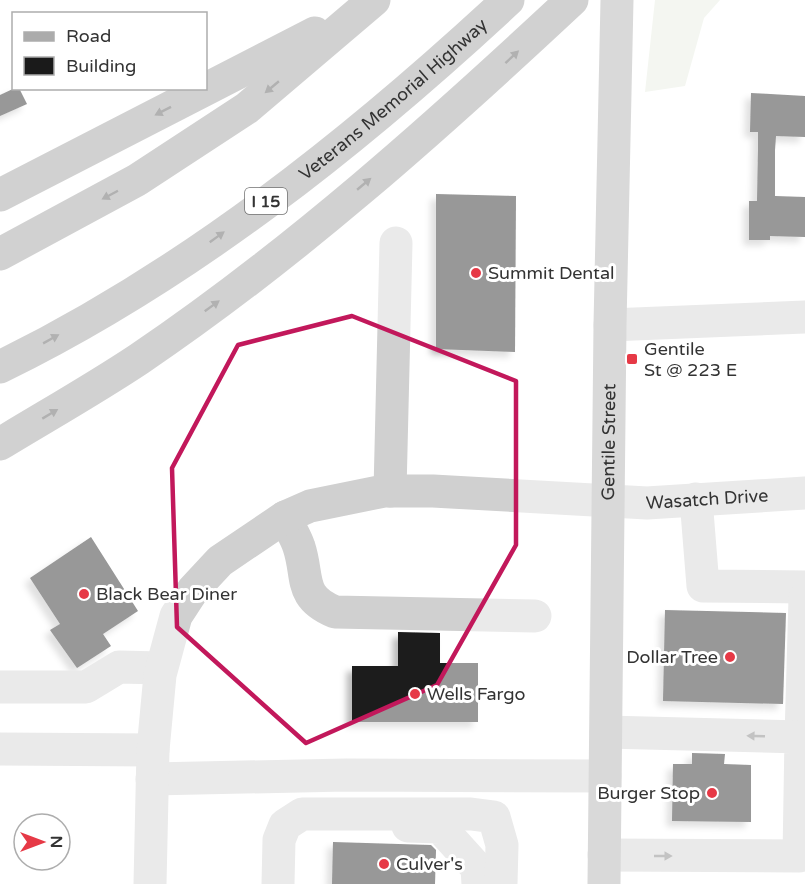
<svg xmlns="http://www.w3.org/2000/svg" width="805" height="884" viewBox="0 0 805 884" font-family="'Varela Round',sans-serif">
  <style>
    .green { fill: #e6ecdf }
    .building { fill: #1a1a1a; filter: url(#shadow) }
    .lines { fill: none; stroke-linecap: round; stroke-linejoin: round }
    .minor { stroke: #d0d0d0; stroke-width: 33 }
    .major { stroke: #ababab; stroke-width: 33 }
    .highway { stroke: #9a9a9a; stroke-width: 33 }
    .oneway { fill: #525252 }
    .oneway2 { fill: #7a7a7a }
    .marked { fill: none; stroke: #c2185b; stroke-width: 4.5; stroke-linejoin: round }
    .poi-dot { fill: #e63946; stroke: #fff; stroke-width: 2 }
    .labels { text-anchor: middle; stroke-width: 6; stroke-linejoin: round; paint-order: stroke }
    .shield { fill: #fff; stroke: #707070; stroke-width: 1.5 }
    .shield-label { font-size: 16px; font-weight: bold; fill: #333 }
    .street-label { font-size: 18px; fill: #333; stroke: #fff }
    .poi-label { font-size: 18px; fill: #333; stroke: #fff; text-anchor: start }
  </style>
  <defs>
    <filter id="shadow"><feDropShadow dx="-5.5" dy="5.5" stdDeviation="3" flood-color="#0004"/></filter>
  </defs>
  <rect width="100%" height="100%" fill="#fff"/>
  <!-- green -->
  <path class="green" d="M655,0H720L704,18L685,86L645,92Z"/>
  <!-- building -->
  <g class="building">
    <path d="M15,88H19L27,104L0,116V95Z"/>
    <path d="M751,93L805,96V137L776,136L775,150V196L805,197V237L770,236V240H749V201H757L758,150V132H750Z"/>
    <path d="M436,194L516,196L515,352L436,349Z"/>
    <path d="M91,537L138,611L103,634L111,646L77,668L50,630L60,624L30,578Z"/>
    <path d="M665,610L786,613L783,704L663,701Z"/>
    <path d="M398,632L440,633V663H478V722H352V666H398Z"/>
    <path d="M692,753L725,754L724,764L751,765V822L672,821L673,764H692Z"/>
    <path d="M333,842L431,845L436,850L435,884H332Z"/>
  </g>
  <g class="lines">
    <!-- minor -->
    <g class="minor">
      <path d="M610,325L805,317"/>
      <path d="M390,491L396,243"/>
      <path d="M696,499L703,586L805,587"/>
      <path d="M285,517C289,527 296,537 299,547C309,577 298,597 335,612L535,616"/>
      <path d="M0,687H86L119,667L161,668"/>
      <path d="M801,737L805,598"/>
      <path d="M0,749L153,750"/>
      <path d="M152,779L346,775L605,776"/>
      <path d="M408,826L440,827L477,868L478,884"/>
      <path d="M604,855L799,856L801,737L606,732"/>
      <path id="s1" d="M150,884L153,750L160,675L176,616L193,590L220,561L285,517L310,506L384,491H433L647,503L805,493"/>
      <path d="M278,884L279,840L285,825L302,814H471L494,817L502,845L501,884"/>
    </g>
    <!-- major -->
    <path class="major" id="s2" d="M604,884L610,325L617,0"/>
    <!-- highway -->
    <g class="highway">
      <path d="M0,195L315,33"/>
      <path d="M0,254L137,180L247,108L374,0"/>
      <path id="s3" d="M0,367C188,275 355,142 508,0"/>
      <path d="M0,444C46,416 94,389 139,359C294,254 436,127 572,0"/>
    </g>
  </g>
  <!-- one-way arrows -->
  <defs><path id="oneway-solid" d="M-6-.8H1V-3.2L6.5 0L1 3.2V.8H-6Z" transform="scale(1.5)"/></defs>
  <g class="oneway">
    <use href="#oneway-solid" transform="translate(512 57) rotate(-43)"/>
    <use href="#oneway-solid" transform="translate(272 87) rotate(140)"/>
    <use href="#oneway-solid" transform="translate(163 111) rotate(153)"/>
    <use href="#oneway-solid" transform="translate(364 184) rotate(-40)"/>
    <use href="#oneway-solid" transform="translate(110 195) rotate(152)"/>
    <use href="#oneway-solid" transform="translate(217 237) rotate(-36)"/>
    <use href="#oneway-solid" transform="translate(212 306) rotate(-36)"/>
    <use href="#oneway-solid" transform="translate(51 339) rotate(-29)"/>
    <use href="#oneway-solid" transform="translate(50 414) rotate(-31)"/>
  </g>
  <g class="oneway2">
    <use href="#oneway-solid" transform="translate(756 736) rotate(-178)"/>
    <use href="#oneway-solid" transform="translate(663 856)"/>
  </g>
  <!-- marked area -->
  <path d="M0 0H805V884H0ZM352,316L516,381V545L437,685L306,743L177,627L172,468L238,345Z" fill="#fff" fill-opacity=".55" fill-rule="evenodd"/>
  <path class="marked" d="M352,316L516,381V545L437,685L306,743L177,627L172,468L238,345Z"/>
  <!-- markers -->
  <g class="poi-dot">
    <circle cx="476" cy="273" r="6"/>
    <rect x="626" y="353" width="12" height="12" rx="3"/>
    <circle cx="84" cy="594" r="6"/>
    <circle cx="730" cy="657" r="6"/>
    <circle cx="415" cy="694" r="6"/>
    <circle cx="712" cy="793" r="6"/>
    <circle cx="384" cy="864" r="6"/>
  </g>
  <g class="labels">
    <!-- shield labels -->
    <rect class="shield" x="245" y="188" width="42" height="26" rx="4.5"/>
    <g class="shield-label">
      <text x="266" y="207">I 15</text>
    </g>
    <!-- street labels -->
    <g class="street-label">
      <text dy="6" stroke="none"><textPath href="#s3" startOffset="477">Veterans Memorial Highway</textPath></text>
      <text dy="6" stroke="none"><textPath href="#s2" startOffset="442">Gentile Street</textPath></text>
      <text dy="6" stroke="none"><textPath href="#s1" startOffset="846">Wasatch Drive</textPath></text>
    </g>
    <!-- poi labels -->
    <g class="poi-label">
      <text x="488" y="279">Summit Dental</text>
      <text x="644" y="355">Gentile<tspan x="644" dy="21">St @ 223 E</tspan></text>
      <text x="96" y="600">Black Bear Diner</text>
      <text x="718" y="663" text-anchor="end">Dollar Tree</text>
      <text x="427" y="700">Wells Fargo</text>
      <text x="700" y="799" text-anchor="end">Burger Stop</text>
      <text x="396" y="870">Culver's</text>
    </g>
  </g>
  <!-- legend -->
  <rect x="12" y="12" width="195" height="78" fill="#ffffff" stroke="#adadad" stroke-width="1.5"/>
  <rect x="24" y="32" width="30" height="9" fill="#ababab" stroke="#adadad" stroke-width="1.5"/>
  <text x="66" y="42" font-size="18" fill="#333333">Road</text>
  <rect x="24" y="57" width="30" height="18" fill="#1a1a1a" stroke="#adadad" stroke-width="1.5"/>
  <text x="66" y="72" font-size="18" fill="#333333">Building</text>
  <!-- north arrow -->
  <g transform="translate(42 842) rotate(90)"><circle r="28" fill="#ffffff" stroke="#adadad" stroke-width="1.5"/>
  <path d="M0-4.5L10 22L0 15L-10 22Z" fill="#e63946"/>
  <text y="-9" font-size="16" font-weight="bold" text-anchor="middle" fill="#333333">N</text>
  </g>
</svg>
